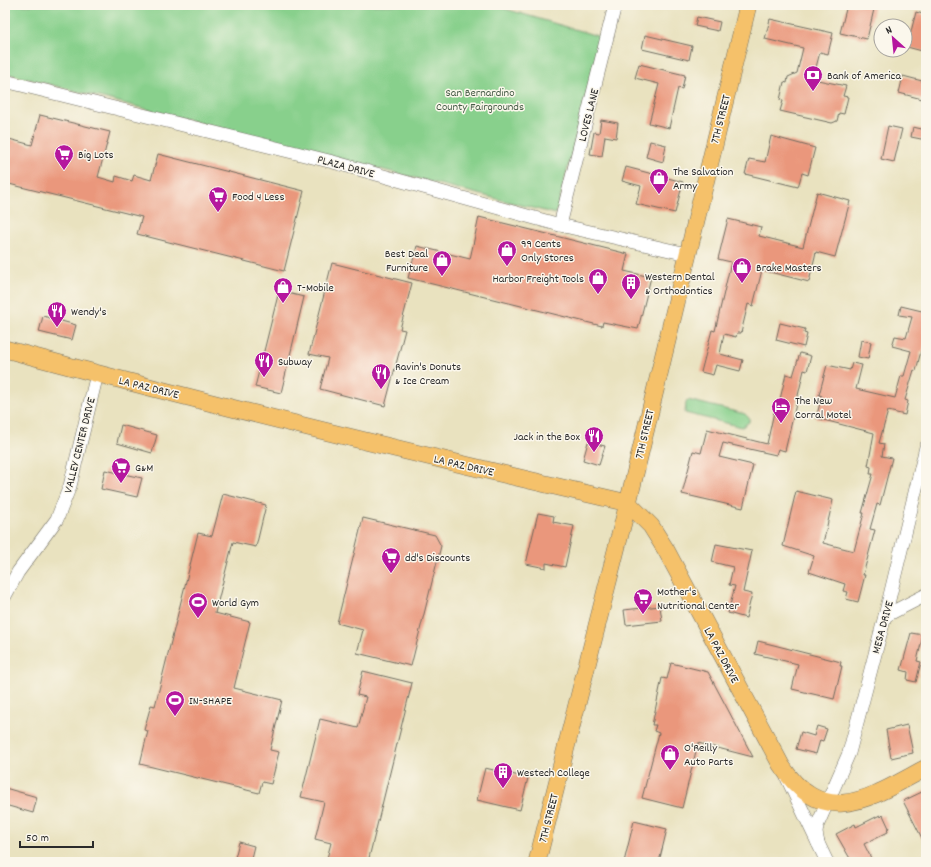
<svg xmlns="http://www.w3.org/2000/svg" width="931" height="867" viewBox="0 0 931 867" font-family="Dekko,sans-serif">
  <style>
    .green { fill: #88d08c; stroke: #5a7e5c }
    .building { fill: #ea977c }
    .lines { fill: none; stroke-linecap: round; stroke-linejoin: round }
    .minor-casing { stroke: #6e6b5f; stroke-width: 14 }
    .major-casing { stroke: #6e6b5f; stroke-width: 18 }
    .minor { stroke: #fff; stroke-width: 13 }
    .major { stroke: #f5c16b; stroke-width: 17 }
    .labels { text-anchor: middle; stroke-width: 3; stroke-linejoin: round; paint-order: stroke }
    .poi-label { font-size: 12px; fill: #2b2b2b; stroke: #fbf7ec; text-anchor: start }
    .park-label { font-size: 12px; fill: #475d48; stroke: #fbf7ec }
    .street-label { font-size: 12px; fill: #2b2b2b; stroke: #fbf7ec }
  </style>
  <rect width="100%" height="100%" fill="#fbf7ec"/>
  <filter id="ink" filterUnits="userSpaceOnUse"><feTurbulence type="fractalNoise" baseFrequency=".025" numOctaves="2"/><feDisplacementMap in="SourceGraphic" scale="8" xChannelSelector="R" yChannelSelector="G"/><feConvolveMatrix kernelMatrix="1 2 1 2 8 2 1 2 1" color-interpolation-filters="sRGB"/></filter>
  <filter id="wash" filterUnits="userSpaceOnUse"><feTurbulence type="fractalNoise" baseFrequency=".012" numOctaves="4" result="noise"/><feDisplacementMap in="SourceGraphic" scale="16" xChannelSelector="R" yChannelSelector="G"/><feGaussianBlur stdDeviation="0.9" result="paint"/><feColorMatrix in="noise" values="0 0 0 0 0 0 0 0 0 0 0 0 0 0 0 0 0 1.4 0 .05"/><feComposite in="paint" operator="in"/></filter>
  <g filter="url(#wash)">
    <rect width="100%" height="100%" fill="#e9e2bf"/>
    <!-- green -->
    <g class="green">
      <path d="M5,5H492L601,37L556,214L5,73Z"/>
      <path d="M688,400L745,414L749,418V422L742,427L685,413L686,402Z"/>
    </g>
    <g id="blocks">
      <!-- building -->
      <g class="building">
        <path d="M847,5H875L867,39L840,33Z"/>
        <path d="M916,12L926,15V52L907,47Z"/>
        <path d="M697,17L720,22L718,31L695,26Z"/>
        <path d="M770,19L833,33L828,54L820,52L813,79L846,86L843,96L848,97L844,114L839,113L837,121L832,123L780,111L783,101L780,100L784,82L787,83L788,77L797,73L803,48L765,39Z"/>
        <path d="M645,35L692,46L689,60L642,49Z"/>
        <path d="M639,64L685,75L682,89L678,88L669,128L649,123L659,84L635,78Z"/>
        <path d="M903,76L926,82V100L899,93Z"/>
        <path d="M40,115L110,132L98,177L115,182L116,176L132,181L134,175L151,180L158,154L304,191L284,271L137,234L142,217L5,183V138L32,145Z"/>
        <path d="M601,120L618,123L616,138L605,136L602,156L590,154L594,132L599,133Z"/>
        <path d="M888,126L902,129L894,162L881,159Z"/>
        <path d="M913,127L926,130V140L911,137Z"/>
        <path d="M771,136L815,148L808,175L802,173L798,187L745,174L749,159L765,162Z"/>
        <path d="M650,141L666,145L663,162L646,157Z"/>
        <path d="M626,167L683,182L675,213L636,204L641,186L622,181Z"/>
        <path d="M817,192L850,201L835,257L816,252L809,282L762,270L753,306L748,304L741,333H737L736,337L724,334L720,354L743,360L740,371L716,365L713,375L701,372L712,330L715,331L731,262L718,259L728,219L761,227L759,236L803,247Z"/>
        <path d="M479,217L628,254L624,271L651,277L638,329L603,322L602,326L408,278L417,246L470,259Z"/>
        <path d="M332,263L412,283L400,329L405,330L385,406L320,389L328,358L309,354Z"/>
        <path d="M279,291L304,297L281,393L255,387Z"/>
        <path d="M901,306L926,312V322L923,334H926L923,352L921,351L916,371L914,370L905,400L908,401L905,415L888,411L879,443L884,444L882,456L892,458L880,505L877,504L870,529L875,530L863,575H865L858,602L846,599L848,592L843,591L845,584L809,572L814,556L783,546L796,491L833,500L823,543L854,551L864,513H862L873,474H870L871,467L868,466L874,433L816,418L822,396L819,395L827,365L850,370L852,363L862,365L856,389L895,398L901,376H904L911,351L892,346L895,336L906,338L912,317L899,315Z"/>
        <path d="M43,316L76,325L72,340L39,332Z"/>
        <path d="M780,323L805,329L804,333L807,334L804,347L776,340Z"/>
        <path d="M861,340L871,342L868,359L858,357Z"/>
        <path d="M800,353L811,356L807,371L804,370L785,451L778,449L776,455L723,443L719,457L753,465L743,508L682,494L693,451L701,453L707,429L767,444L774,412H777L786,374L793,376Z"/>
        <path d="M121,425L157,435L152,453L117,443Z"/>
        <path d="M588,442L605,446L599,465L583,460Z"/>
        <path d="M105,470L142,478L137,497L101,489Z"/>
        <path d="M223,494L266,505L256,547L233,542L215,613L250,622L234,688L282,700L270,750L279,752L271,784L262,782L259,793L140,764L148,731L144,730L151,705L155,706L198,533L212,536Z"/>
        <path d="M538,513L554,516L553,522L574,526L565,567L546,563V568L526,564Z"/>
        <path d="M363,518L435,535L441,546L411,666L357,653L363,630L337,623Z"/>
        <path d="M716,544L752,551L743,592L752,594L746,618L728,613L735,586L729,585L733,567L712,562Z"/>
        <path d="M660,606L662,621L626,625L624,610Z"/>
        <path d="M911,633L923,635L917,661L921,662L916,682L907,680L908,672L901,670Z"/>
        <path d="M758,641L841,662L840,666H842L834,699L792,689L798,664L755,654Z"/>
        <path d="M671,663L708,672L753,757L698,743L682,808L642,798L659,733L654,731L656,725H652L662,678L667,679Z"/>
        <path d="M363,671L412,683L368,862H326L331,843L315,839L324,802L301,797L320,719L358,728L366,697L357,695Z"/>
        <path d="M907,725L913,753L891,758L886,730Z"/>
        <path d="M817,726L827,729L823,741L820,740L816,754L796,749L801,732L814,736Z"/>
        <path d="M485,768L528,778L520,810L477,800Z"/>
        <path d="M5,788L37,797L33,813L5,805Z"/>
        <path d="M926,790V846L903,801Z"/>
        <path d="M880,815L881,817L883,815L889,828L887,829L888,832L864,844L873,862H852L836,834L855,824L856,827Z"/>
        <path d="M634,821L667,829L659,862H624Z"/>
        <path d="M239,842L254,846L250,862H234Z"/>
      </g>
    </g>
  </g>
  <g filter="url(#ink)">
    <use href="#blocks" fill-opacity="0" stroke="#6e6b5f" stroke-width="1"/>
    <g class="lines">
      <defs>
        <g id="minor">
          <path d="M5,81L333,162L560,225L687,254"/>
          <path d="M560,225L615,5"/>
          <path d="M5,596L18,572L57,519L70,486L97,374"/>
          <path d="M885,616L926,595"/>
          <path d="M787,778L827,862"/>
          <path d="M818,843L816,833L817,826L849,753L885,616L926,447"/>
        </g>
        <g id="major">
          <path d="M5,349C212,405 419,455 628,503L651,526L666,550L781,765C824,832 873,796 926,768"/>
          <path d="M537,862L628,503L748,5"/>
        </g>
      </defs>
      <!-- minor casing -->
      <use href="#minor" class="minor-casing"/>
      <!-- major casing -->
      <use href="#major" class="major-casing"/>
      <!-- minor -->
      <use href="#minor" class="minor"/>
      <!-- major -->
      <use href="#major" class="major"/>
    </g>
  </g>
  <!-- icons -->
  <defs>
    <symbol id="bank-pin" viewBox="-11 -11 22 30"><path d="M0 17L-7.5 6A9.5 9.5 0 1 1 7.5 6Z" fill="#b5179e" stroke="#fbf7ec"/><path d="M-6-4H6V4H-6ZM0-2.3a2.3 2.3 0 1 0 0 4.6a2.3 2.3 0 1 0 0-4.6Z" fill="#fff"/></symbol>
    <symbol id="supermarket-pin" viewBox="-11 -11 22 30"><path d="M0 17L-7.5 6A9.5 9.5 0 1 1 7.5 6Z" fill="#b5179e" stroke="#fbf7ec"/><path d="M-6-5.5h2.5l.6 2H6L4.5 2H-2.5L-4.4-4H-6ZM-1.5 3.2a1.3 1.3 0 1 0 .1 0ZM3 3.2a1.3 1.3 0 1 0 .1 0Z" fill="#fff"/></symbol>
    <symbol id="shop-pin" viewBox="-11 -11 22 30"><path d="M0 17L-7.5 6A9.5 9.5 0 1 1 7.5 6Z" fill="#b5179e" stroke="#fbf7ec"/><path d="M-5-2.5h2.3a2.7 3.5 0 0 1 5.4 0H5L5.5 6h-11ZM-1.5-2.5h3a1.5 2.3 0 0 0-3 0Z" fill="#fff"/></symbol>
    <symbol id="building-pin" viewBox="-11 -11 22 30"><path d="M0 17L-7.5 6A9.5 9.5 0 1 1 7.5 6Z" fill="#b5179e" stroke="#fbf7ec"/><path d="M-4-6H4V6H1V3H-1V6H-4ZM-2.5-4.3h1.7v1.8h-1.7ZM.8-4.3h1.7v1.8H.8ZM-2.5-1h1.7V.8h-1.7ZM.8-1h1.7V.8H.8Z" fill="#fff"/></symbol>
    <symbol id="restaurant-pin" viewBox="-11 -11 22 30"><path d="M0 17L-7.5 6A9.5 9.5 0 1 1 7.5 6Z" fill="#b5179e" stroke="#fbf7ec"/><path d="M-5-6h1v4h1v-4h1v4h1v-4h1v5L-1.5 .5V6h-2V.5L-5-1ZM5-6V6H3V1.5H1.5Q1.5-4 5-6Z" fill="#fff"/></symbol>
    <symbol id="hotel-pin" viewBox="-11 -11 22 30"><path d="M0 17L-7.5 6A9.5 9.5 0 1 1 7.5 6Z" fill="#b5179e" stroke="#fbf7ec"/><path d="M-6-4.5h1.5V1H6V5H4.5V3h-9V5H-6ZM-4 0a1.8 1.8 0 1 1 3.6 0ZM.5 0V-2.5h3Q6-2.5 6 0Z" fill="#fff"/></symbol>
    <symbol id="stadium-pin" viewBox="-11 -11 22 30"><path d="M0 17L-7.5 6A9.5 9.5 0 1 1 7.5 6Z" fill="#b5179e" stroke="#fbf7ec"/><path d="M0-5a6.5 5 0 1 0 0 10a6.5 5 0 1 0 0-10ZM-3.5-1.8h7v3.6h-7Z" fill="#fff"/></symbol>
  </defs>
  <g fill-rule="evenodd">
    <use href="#bank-pin" x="802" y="64" width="22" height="30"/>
    <use href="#supermarket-pin" x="53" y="143" width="22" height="30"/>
    <use href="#shop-pin" x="648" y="167" width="22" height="30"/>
    <use href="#supermarket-pin" x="207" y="185" width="22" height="30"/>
    <use href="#shop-pin" x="496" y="239" width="22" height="30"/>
    <use href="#shop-pin" x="431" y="249" width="22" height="30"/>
    <use href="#shop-pin" x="731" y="256" width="22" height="30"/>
    <use href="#shop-pin" x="587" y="267" width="22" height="30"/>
    <use href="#building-pin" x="620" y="272" width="22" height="30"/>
    <use href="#shop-pin" x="272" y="276" width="22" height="30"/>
    <use href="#restaurant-pin" x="46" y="300" width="22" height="30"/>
    <use href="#restaurant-pin" x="253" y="350" width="22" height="30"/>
    <use href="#restaurant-pin" x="370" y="362" width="22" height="30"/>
    <use href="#hotel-pin" x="770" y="396" width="22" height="30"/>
    <use href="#restaurant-pin" x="583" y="425" width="22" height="30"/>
    <use href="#supermarket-pin" x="110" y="456" width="22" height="30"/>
    <use href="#supermarket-pin" x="380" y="546" width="22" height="30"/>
    <use href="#supermarket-pin" x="632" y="587" width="22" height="30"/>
    <use href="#stadium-pin" x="187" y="591" width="22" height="30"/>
    <use href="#stadium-pin" x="164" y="689" width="22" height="30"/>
    <use href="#shop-pin" x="659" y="743" width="22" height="30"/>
    <use href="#building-pin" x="492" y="761" width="22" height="30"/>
  </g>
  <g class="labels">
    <!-- poi labels -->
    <g class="poi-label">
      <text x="827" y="79">Bank of America</text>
      <text x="78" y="158">Big Lots</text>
      <text x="673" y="175">The Salvation<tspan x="673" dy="14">Army</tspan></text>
      <text x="232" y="200">Food 4 Less</text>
      <text x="521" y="247">99 Cents<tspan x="521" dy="14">Only Stores</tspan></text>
      <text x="428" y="257" text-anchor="end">Best Deal<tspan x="428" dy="14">Furniture</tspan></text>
      <text x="756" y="271">Brake Masters</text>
      <text x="645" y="280">Western Dental<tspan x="645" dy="14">&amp; Orthodontics</tspan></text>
      <text x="584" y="282" text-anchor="end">Harbor Freight Tools</text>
      <text x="297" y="291">T-Mobile</text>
      <text x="71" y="315">Wendy's</text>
      <text x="278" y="365">Subway</text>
      <text x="395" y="370">Ravin's Donuts<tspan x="395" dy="14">&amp; Ice Cream</tspan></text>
      <text x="795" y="404">The New<tspan x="795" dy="14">Corral Motel</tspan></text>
      <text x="580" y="440" text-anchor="end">Jack in the Box</text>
      <text x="135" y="471">G&amp;M</text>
      <text x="405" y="561">dd's Discounts</text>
      <text x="657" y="595">Mother's<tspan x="657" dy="14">Nutritional Center</tspan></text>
      <text x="212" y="606">World Gym</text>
      <text x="189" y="704">IN-SHAPE</text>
      <text x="684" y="751">O'Reilly<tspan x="684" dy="14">Auto Parts</tspan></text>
      <text x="517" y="776">Westech College</text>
    </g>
    <!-- park labels -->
    <g class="park-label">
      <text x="480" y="96">San Bernardino<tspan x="480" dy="14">County Fairgrounds</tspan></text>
    </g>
    <!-- street labels -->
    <g class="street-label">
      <text transform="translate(588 115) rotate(-76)" y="4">LOVES LANE</text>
      <text transform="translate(720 119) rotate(-76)" y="4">7TH STREET</text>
      <text transform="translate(346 166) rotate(15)" y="4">PLAZA DRIVE</text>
      <text transform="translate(149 387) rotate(14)" y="4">LA PAZ DRIVE</text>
      <text transform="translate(644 434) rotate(-77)" y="4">7TH STREET</text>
      <text transform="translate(79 445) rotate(-76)" y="4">VALLEY CENTER DRIVE</text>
      <text transform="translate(464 465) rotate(13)" y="4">LA PAZ DRIVE</text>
      <text transform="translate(882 627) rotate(-75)" y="4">MESA DRIVE</text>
      <text transform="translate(722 655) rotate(62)" y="4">LA PAZ DRIVE</text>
      <text transform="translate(548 818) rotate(-76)" y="4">7TH STREET</text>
    </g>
  </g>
  <!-- margin -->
  <rect width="931" height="867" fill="none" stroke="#fbf7ec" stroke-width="20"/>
  <!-- north arrow -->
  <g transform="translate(893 38) rotate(333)"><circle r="19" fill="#fbf7ec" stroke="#a8a59f"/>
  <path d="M0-3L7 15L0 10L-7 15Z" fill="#b5179e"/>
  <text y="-6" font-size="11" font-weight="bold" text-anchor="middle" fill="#2b2b2b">N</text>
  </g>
  <!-- scale -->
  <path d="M20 841v6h73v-6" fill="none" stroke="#2b2b2b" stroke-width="2"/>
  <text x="26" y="841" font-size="12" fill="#2b2b2b" stroke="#fbf7ec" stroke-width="3" paint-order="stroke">50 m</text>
</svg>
